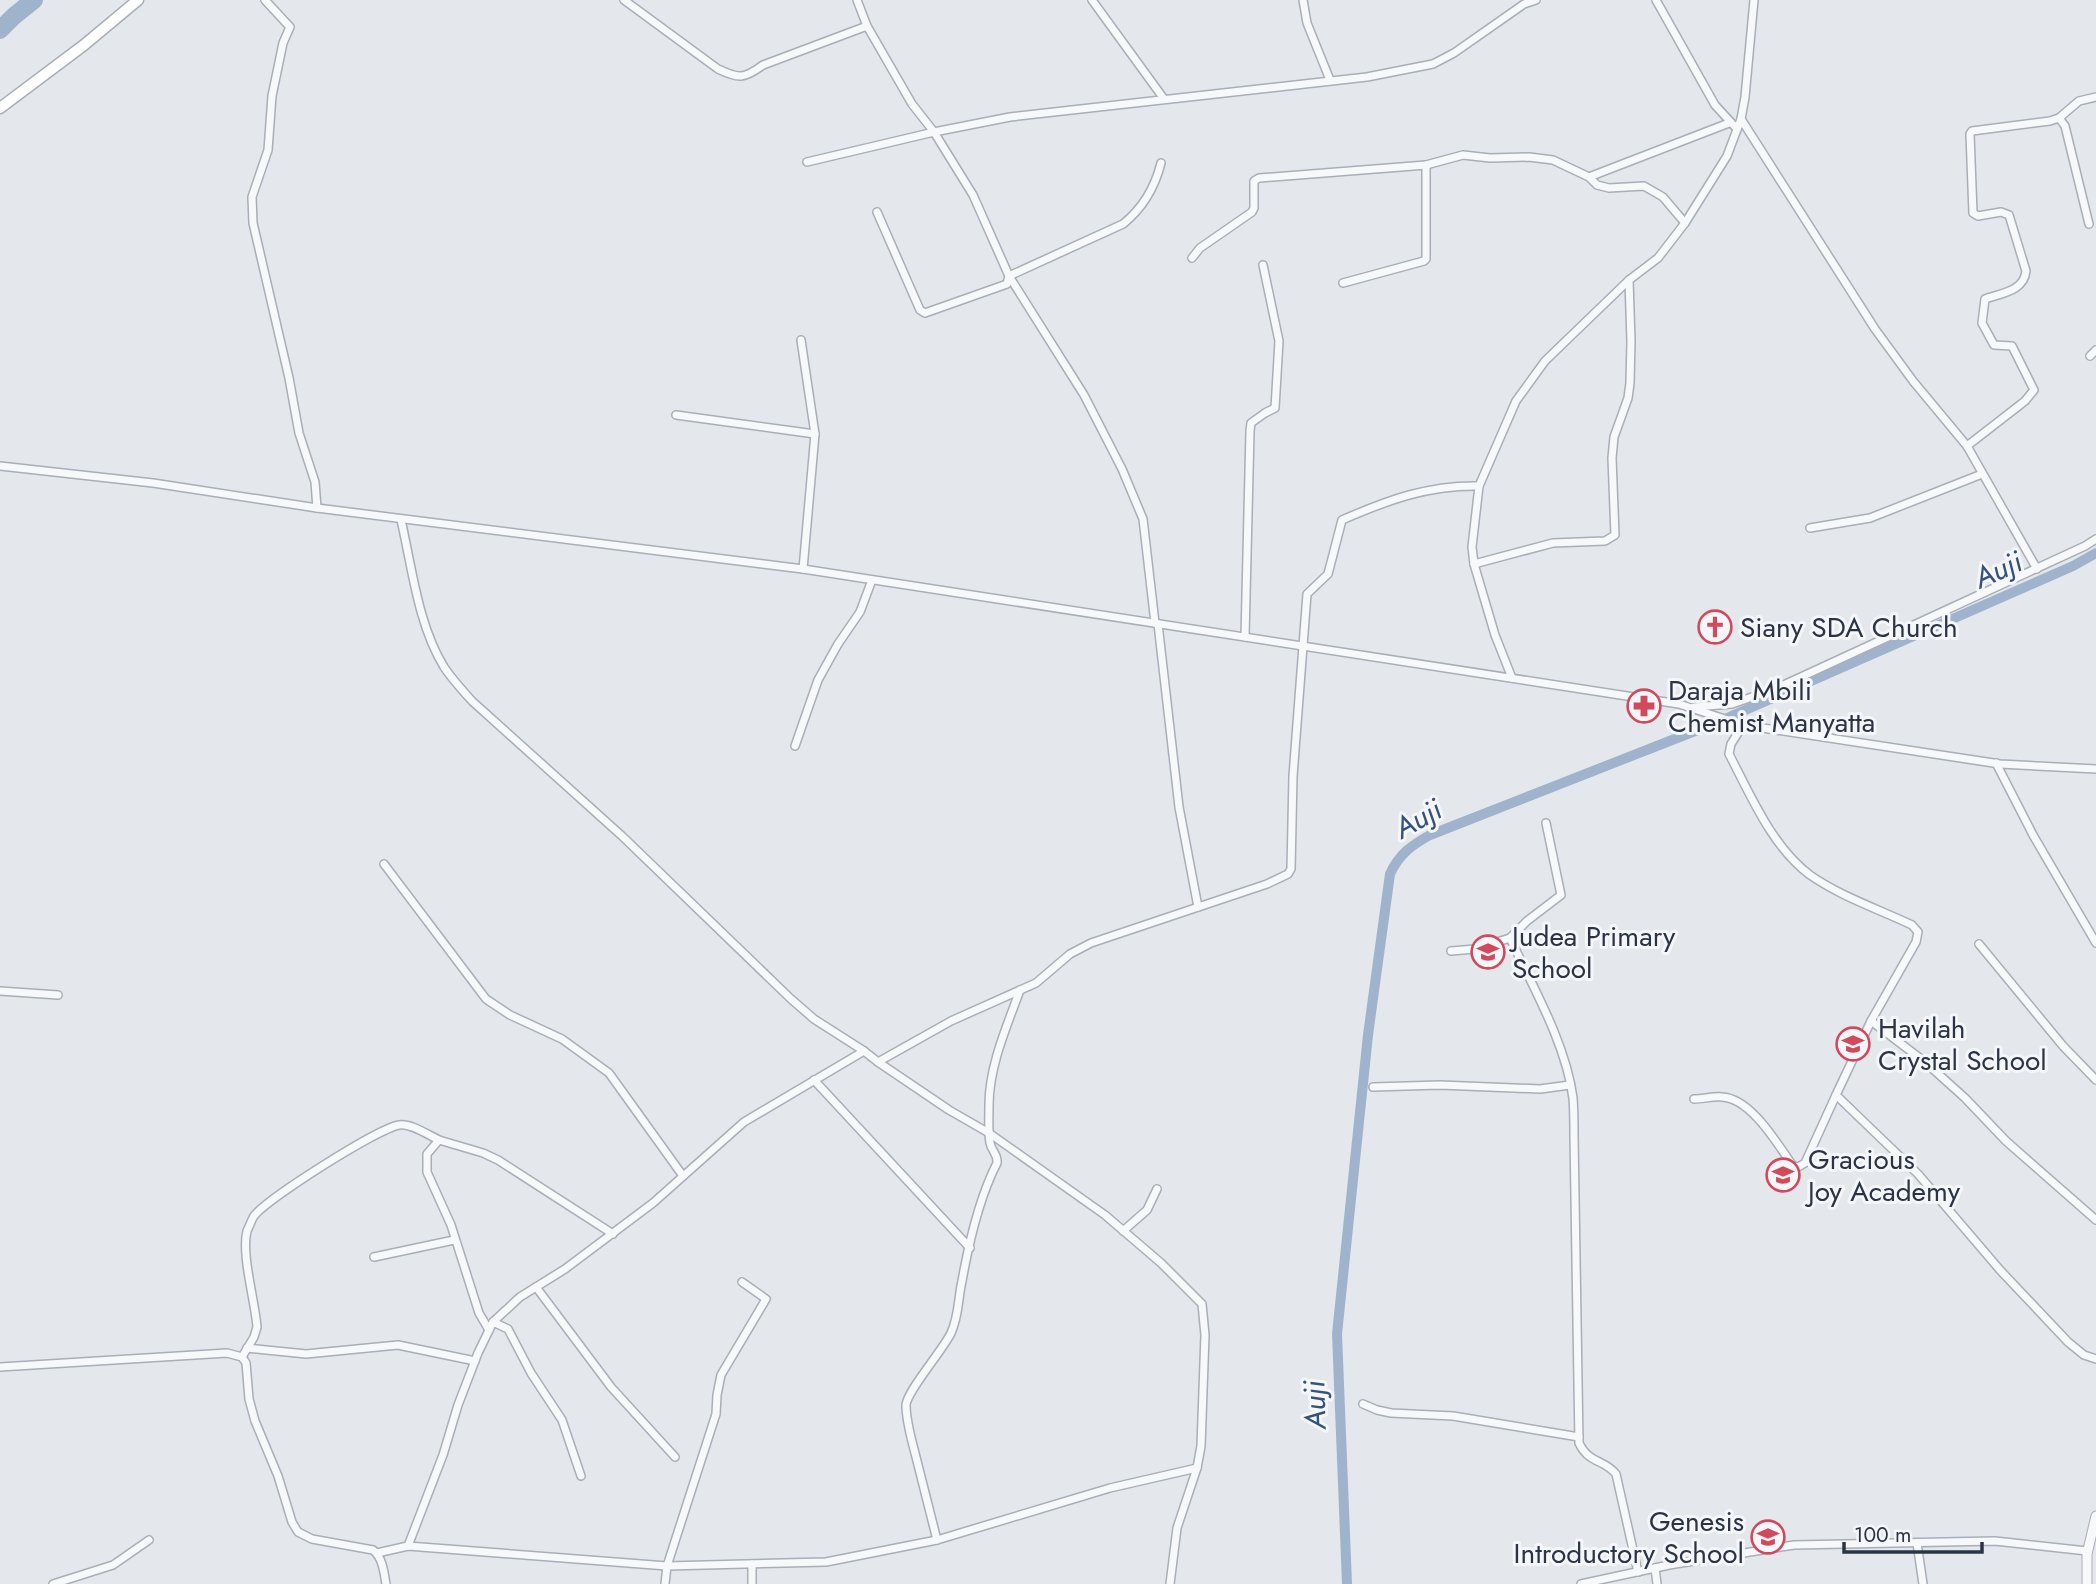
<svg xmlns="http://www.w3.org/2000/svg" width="2096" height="1584" viewBox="0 0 2096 1584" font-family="Jost,sans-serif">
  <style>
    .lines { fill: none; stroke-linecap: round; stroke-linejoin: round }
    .canal { stroke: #9fb4cc; stroke-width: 10 }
    .river { stroke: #9fb4cc; stroke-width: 18 }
    .minor-casing { stroke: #a9aeb7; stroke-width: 10 }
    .tertiary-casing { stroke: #a9aeb7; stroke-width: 11 }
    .secondary-casing { stroke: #a9aeb7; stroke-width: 13 }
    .minor { stroke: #f7f8fa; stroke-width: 7 }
    .tertiary { stroke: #f7f8fa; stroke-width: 9 }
    .secondary { stroke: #fff; stroke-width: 10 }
    .labels { text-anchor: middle; stroke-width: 6; stroke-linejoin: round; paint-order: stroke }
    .poi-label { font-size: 28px; fill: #2b3445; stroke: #f4f6f9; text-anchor: start }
    .water-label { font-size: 30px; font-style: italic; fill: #34527a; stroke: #f4f6f9 }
  </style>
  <rect width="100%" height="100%" fill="#e4e7ec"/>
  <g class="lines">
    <!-- canal -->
    <path class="canal" d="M1347,1584L1337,1334L1368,1035L1390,874C1399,854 1412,845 1430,835L1718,722L2073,566L2096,553"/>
    <!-- river -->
    <path class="river" d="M0,30L14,16L34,0"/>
    <defs>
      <g id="minor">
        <path d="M265,0L290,27L283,43L272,96L268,150L252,197L253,223L289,378L299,433L315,482L317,508"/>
        <path d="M624,0L718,69C739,79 744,79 763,65L867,26"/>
        <path d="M857,0L867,26L912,104L934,132L973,195L1009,276L1084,395L1122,469L1143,519L1155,623"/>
        <path d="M1092,0L1164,99"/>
        <path d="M1303,0L1307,23L1330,80"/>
        <path d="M1656,0L1715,105L1737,129"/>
        <path d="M2059,118L2065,126L2089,224"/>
        <path d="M1741,119L1875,329L1913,381L1967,446L2037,569"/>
        <path d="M807,162L934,132L1010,117L1367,77L1433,64L1454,53L1524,4L1536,0"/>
        <path d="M1589,177L1729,123"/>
        <path d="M877,212L920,310L925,313L1007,284L1009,276L1123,224C1143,208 1155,187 1161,163"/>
        <path d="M1192,258L1200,248L1252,212L1254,208V181L1259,178L1426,165L1463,155L1490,158L1529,157L1553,160L1589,177L1597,185L1609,188L1644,186L1663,197L1685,223"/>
        <path d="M1343,283L1424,261L1426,259V165"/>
        <path d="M801,340L815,434L803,569"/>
        <path d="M2090,356L2096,350"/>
        <path d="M676,415L815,434"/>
        <path d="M1967,446L2025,401L2034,390L2012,346L1994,345L1982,323L1985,299C2002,293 2024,291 2026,271L2009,215L2001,212L1978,216L1973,213L1970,134L1972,131L2050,121L2059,118L2079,101L2096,97"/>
        <path d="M0,466L153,483L317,508L803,569L1679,704L1743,725L2000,764L2096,769"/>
        <path d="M401,520C412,567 418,625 444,667C452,679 462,690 472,701L622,836L791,999L814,1019L864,1051"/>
        <path d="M1810,528L1870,518L1982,474"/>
        <path d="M1474,564L1553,543L1605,541L1615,535L1612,458L1614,437L1628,398L1630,383L1631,341L1629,280"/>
        <path d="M1158,624L1179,807L1198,907"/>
        <path d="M1245,637L1250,431L1251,423L1265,413L1275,408L1279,341L1263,265"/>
        <path d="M1512,678L1495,635L1474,564L1472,547L1479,486L1516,401L1545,361L1629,280L1658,258L1685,223L1727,156L1741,119L1745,97L1754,0"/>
        <path d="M1694,707L1732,704L1775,689L2085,546L2096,539"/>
        <path d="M1743,725L1731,744L1729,754C1750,794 1772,847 1810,875C1840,896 1878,909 1912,925L1918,932L1916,942L1871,1021L1836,1095L1918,1174L2000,1270L2068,1342L2084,1355L2096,1359"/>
        <path d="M795,746L818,680L838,644L860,612L872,580"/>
        <path d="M1996,763L2033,835L2096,943"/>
        <path d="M384,864L486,999L510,1015L562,1039L609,1073L683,1176"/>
        <path d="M1510,938L1527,921L1561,895L1546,823"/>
        <path d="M1979,944L2063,1046L2096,1080"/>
        <path d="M1451,951L1475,949L1510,938C1533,987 1566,1044 1573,1098C1574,1110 1574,1123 1574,1136L1579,1443C1589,1464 1604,1459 1616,1474L1638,1572"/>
        <path d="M0,991L58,995"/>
        <path d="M1871,1021L1925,1062L1965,1098L2006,1141L2096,1220"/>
        <path d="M878,1062L949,1110L989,1133L1105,1215L1161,1263L1202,1304L1205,1335L1201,1446L1197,1468L1177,1528L1170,1584"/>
        <path d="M814,1080L970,1248"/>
        <path d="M1373,1087L1440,1085L1540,1089L1570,1085"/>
        <path d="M1694,1099C1703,1099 1713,1096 1722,1097C1751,1098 1778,1145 1793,1166L1798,1167L1805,1163L1836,1095"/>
        <path d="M1123,1231L1147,1210L1157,1189"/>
        <path d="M374,1257L454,1240"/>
        <path d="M536,1287L611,1387L675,1457"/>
        <path d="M493,1322L508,1329L531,1373L562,1420L581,1476"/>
        <path d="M489,1330L479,1313L451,1225L427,1172V1154L439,1140L483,1153L498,1160L613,1234"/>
        <path d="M247,1348L306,1354L398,1345L475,1361"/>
        <path d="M242,1357L254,1337L257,1327C255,1301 241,1254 247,1231C249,1227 252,1219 254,1216C268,1198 377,1129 399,1125C411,1123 428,1135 439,1140"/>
        <path d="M0,1367L227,1353L242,1357L246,1363L249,1399L255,1421L278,1476L292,1522L298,1532L312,1539L373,1550C383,1558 384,1573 386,1584"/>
        <path d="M1363,1404L1377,1410L1391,1413L1453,1416L1579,1437"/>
        <path d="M937,1540C930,1513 923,1485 916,1457C912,1441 906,1422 906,1405C907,1391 943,1350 951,1333C959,1316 958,1298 962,1281C969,1242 979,1198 997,1163C998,1154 992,1152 990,1143C988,1131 989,1117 989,1105C989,1066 1007,1026 1020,990"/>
        <path d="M1917,1543L1923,1584"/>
        <path d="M408,1546L443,1455L458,1405L478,1353L493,1322L520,1297L565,1269L653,1203L744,1122L864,1051L878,1062L951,1021L1036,983L1070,954L1091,943L1267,884L1288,874L1291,869L1293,776L1307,594L1328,574L1342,520C1388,500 1428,485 1479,486"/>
        <path d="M377,1553L408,1546L667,1566L826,1562L937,1540L1110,1488L1197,1468"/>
        <path d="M752,1564V1584"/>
        <path d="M1655,1568L1657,1584"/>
        <path d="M53,1584L113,1565L149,1540"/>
        <path d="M665,1584L667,1566L716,1414L717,1395L721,1375L766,1299L742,1282"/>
        <path d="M1581,1584L1669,1565L1794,1545L1995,1541L2087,1551"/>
      </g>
      <path id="tertiary" d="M2087,1584V1554L2096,1516"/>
      <path id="secondary" d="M0,108L84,45L138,0"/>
    </defs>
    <!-- minor casing -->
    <use href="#minor" class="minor-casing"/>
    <!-- tertiary casing -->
    <use href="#tertiary" class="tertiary-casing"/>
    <!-- secondary casing -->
    <use href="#secondary" class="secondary-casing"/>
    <!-- minor -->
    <use href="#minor" class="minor"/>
    <!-- tertiary -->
    <use href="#tertiary" class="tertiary"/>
    <!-- secondary -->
    <use href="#secondary" class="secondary"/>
  </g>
  <!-- icons -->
  <defs>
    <symbol id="church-ring" viewBox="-11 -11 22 22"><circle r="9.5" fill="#f4f6f9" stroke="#d1495b" stroke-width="1.5"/><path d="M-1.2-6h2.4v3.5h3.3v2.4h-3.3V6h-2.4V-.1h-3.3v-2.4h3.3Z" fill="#d1495b"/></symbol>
    <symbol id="pharmacy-ring" viewBox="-11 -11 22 22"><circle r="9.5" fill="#f4f6f9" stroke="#d1495b" stroke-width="1.5"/><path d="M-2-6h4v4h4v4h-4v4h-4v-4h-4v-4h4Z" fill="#d1495b"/></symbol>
    <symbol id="school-ring" viewBox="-11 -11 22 22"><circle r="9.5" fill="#f4f6f9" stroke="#d1495b" stroke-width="1.5"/><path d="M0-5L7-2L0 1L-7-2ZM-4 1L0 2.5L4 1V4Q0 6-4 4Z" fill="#d1495b"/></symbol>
  </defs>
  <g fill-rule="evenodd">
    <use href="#church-ring" x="1696" y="608" width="38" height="38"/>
    <use href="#pharmacy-ring" x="1625" y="687" width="38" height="38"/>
    <use href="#school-ring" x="1469" y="933" width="38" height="38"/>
    <use href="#school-ring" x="1834" y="1025" width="38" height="38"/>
    <use href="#school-ring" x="1764" y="1156" width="38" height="38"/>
    <use href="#school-ring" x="1749" y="1518" width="38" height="38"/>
  </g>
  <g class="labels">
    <!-- poi labels -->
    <g class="poi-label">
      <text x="1740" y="637">Siany SDA Church</text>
      <text x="1668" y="700">Daraja Mbili<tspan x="1668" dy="32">Chemist Manyatta</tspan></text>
      <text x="1512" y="946">Judea Primary<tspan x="1512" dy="32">School</tspan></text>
      <text x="1878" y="1038">Havilah<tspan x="1878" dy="32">Crystal School</tspan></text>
      <text x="1808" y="1169">Gracious<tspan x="1808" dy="32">Joy Academy</tspan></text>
      <text x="1744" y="1531" text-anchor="end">Genesis<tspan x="1744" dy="32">Introductory School</tspan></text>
    </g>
    <!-- water labels -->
    <g class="water-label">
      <text transform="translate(1998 570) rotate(-24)" y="10">Auji</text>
      <text transform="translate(1418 819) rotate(-29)" y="10">Auji</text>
      <text transform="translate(1315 1405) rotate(-92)" y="10">Auji</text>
    </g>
  </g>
  <!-- scale -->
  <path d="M1844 1542v10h138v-10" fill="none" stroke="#2b3445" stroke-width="3.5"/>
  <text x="1854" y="1542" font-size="21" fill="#2b3445" stroke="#f4f6f9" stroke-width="5" paint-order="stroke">100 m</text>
</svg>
